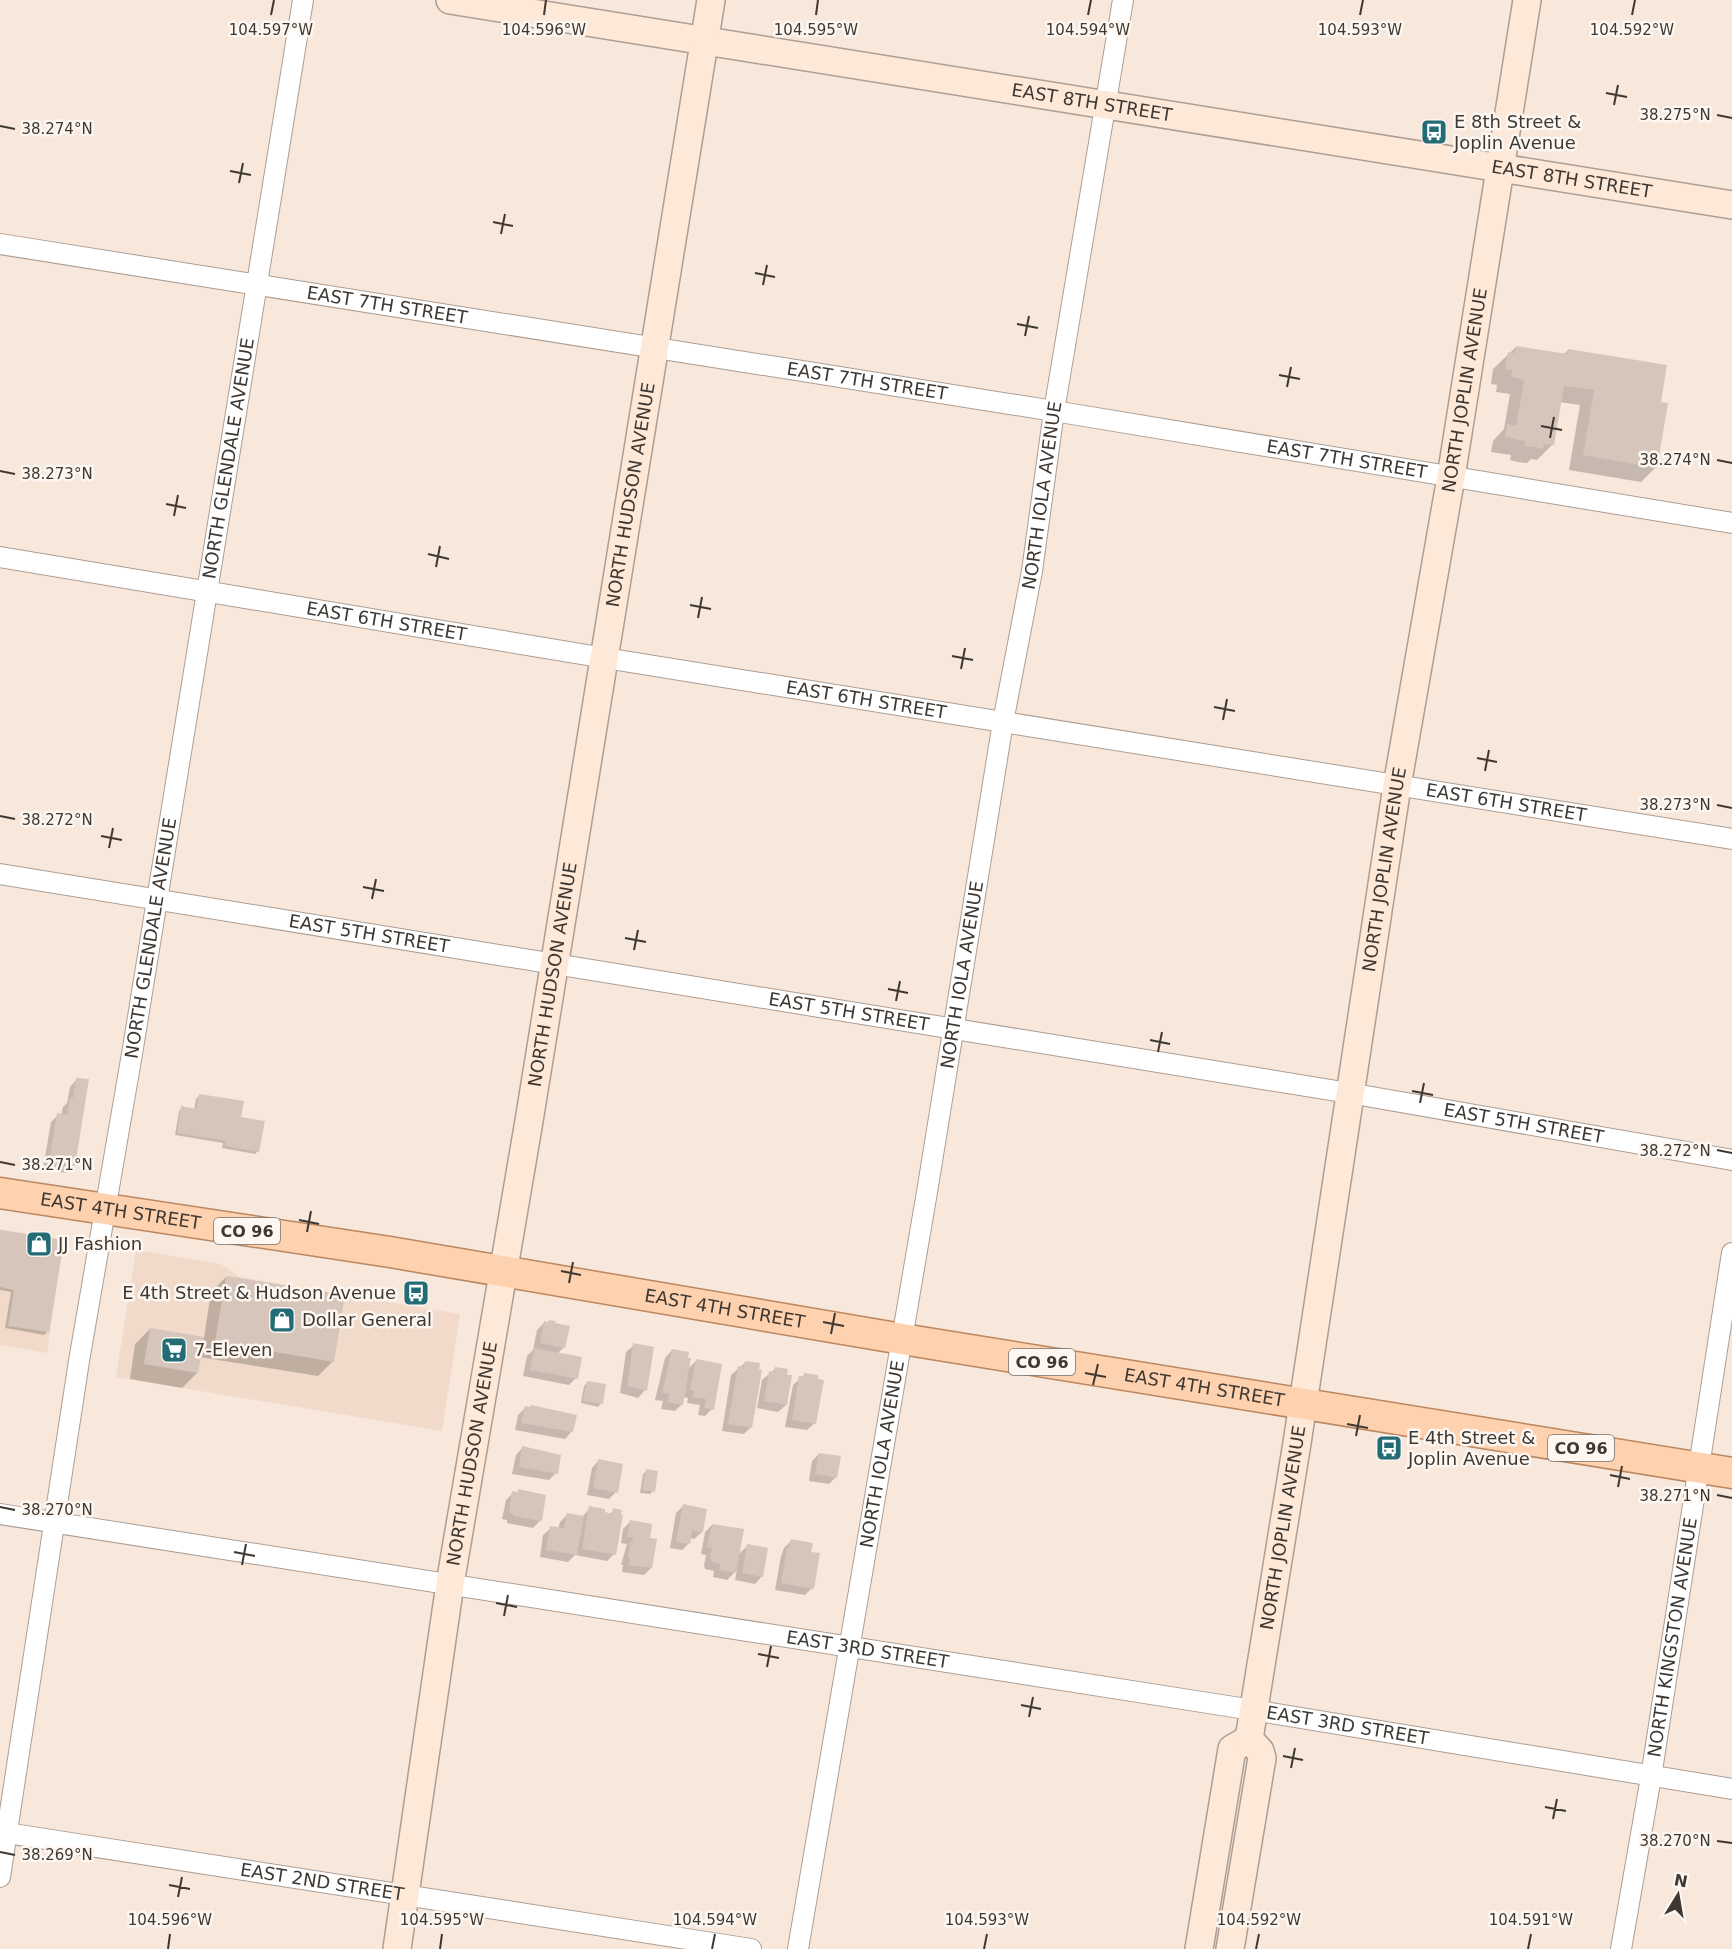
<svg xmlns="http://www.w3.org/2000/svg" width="1732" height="1949" viewBox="0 0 1732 1949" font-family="'DejaVu Sans',sans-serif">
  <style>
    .built { fill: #f1daca }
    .shadow { fill: #0003 }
    .building { fill: #d5c5ba }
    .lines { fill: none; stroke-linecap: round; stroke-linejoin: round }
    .street-casing { stroke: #ad9e93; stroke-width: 22 }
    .secondary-casing { stroke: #ad9e93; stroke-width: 30 }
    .primary-casing { stroke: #ba8760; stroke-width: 33 }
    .street { stroke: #fff; stroke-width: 20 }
    .secondary { stroke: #fee8d7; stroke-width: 27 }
    .primary { stroke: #fed1af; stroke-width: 30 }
    .ticks { fill: none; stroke: #3e3833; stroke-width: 2 }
    .labels { text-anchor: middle; stroke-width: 5; stroke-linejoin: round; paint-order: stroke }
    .shield { fill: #fdf6f1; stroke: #77716c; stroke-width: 1.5 }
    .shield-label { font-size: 16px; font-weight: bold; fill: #3e3833 }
    .street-label { font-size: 18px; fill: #3e3833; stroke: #fdf6f1 }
    .poi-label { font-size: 18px; fill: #3e3833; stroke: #fdf6f1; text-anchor: start }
    .ticks-label { font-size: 15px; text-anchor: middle; fill: #3e3833; stroke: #fdf6f1; stroke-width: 5; stroke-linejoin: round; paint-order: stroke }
  </style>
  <rect width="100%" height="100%" fill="#f8e7db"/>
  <!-- built -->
  <g class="built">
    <path d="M0,1229L64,1240L47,1353L0,1345Z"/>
    <path d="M136,1250L221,1264L240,1277L460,1314L442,1431L116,1377Z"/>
  </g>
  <!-- shadow -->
  <g class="shadow">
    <path d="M1516,347L1563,355L1568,350L1660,403L1656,467L1641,482L1569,470L1580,405L1559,402L1552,445L1537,460L1531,459L1527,463L1518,462L1510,460L1511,455L1491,452L1493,441L1504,429L1510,394L1496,392L1497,385L1491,384L1493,369Z"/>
    <path d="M77,1079L73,1165L66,1173L43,1169L51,1122L58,1115L61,1116L63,1107L67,1103L70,1087Z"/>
    <path d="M199,1096L240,1118L258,1151L255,1154L222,1148L223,1143L175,1135L179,1111L182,1108L194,1110L196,1099Z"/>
    <path d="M0,1231L47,1332L44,1335L5,1328L11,1292L0,1290Z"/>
    <path d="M226,1277L333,1361L318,1376L199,1357L197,1373L182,1388L130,1379L135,1344L150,1329L204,1338L211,1292Z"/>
    <path d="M544,1323L564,1347L557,1354L576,1378L569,1385L523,1376L527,1356L533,1350L537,1330Z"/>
    <path d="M634,1345L645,1390L638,1398L620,1393L626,1352Z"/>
    <path d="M672,1350L688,1369L696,1361L712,1409L705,1416L698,1415L700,1405L687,1403L688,1398L683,1397L682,1404L675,1411L661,1409L663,1401L655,1400L665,1358Z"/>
    <path d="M746,1362L751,1427L744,1434L722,1431L731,1375Z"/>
    <path d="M776,1368L786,1405L778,1412L757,1408L762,1380Z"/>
    <path d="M805,1374L815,1423L807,1430L785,1427L793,1385Z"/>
    <path d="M587,1383L601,1403L598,1407L581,1403L584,1386Z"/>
    <path d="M525,1408L572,1431L565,1439L515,1430L518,1415Z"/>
    <path d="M523,1447L556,1473L549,1480L512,1474L516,1455Z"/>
    <path d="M819,1454L836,1477L829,1484L809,1481L812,1461Z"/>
    <path d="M599,1460L616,1492L609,1499L587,1495L592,1468Z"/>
    <path d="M647,1471L653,1491L650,1494L640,1493L643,1474Z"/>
    <path d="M519,1491L540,1521L533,1528L507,1523V1520L502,1519L506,1500L513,1493H516Z"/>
    <path d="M683,1506L702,1532L694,1539L690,1538L689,1543L682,1550L670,1548L676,1513Z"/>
    <path d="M590,1508L609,1515L614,1510V1554L607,1561L575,1555L568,1562L540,1557L543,1535L551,1528L558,1529L560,1522L567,1515L582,1517Z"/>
    <path d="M630,1522L651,1568L644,1575L622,1572L623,1565H621L627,1544L621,1543L623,1529Z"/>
    <path d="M712,1525L738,1555L747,1546L762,1576L755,1584L735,1580L737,1570L727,1580L713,1577L714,1571L705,1569L704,1565L706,1555L701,1554L705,1532Z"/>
    <path d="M791,1541L810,1553L812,1588L805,1595L775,1590L781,1556L784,1548Z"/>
  </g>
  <!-- building -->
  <g class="building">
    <path d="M1516,346L1567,354L1568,349L1667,365L1661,402L1668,403L1657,468L1583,455L1594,390L1564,386L1554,445L1544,444L1543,449L1534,447L1524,446L1525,441L1505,437L1507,424L1516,426L1524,380L1511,377L1512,370L1505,369L1508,352L1515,353Z"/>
    <path d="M76,1078L89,1079L75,1166L49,1162L57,1113L67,1115L70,1098H73Z"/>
    <path d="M199,1094L244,1101L241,1117L265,1121L259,1152L225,1146L226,1141L177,1133L181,1106L196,1109Z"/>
    <path d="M0,1230L64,1240L49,1332L8,1326L14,1290L0,1287Z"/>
    <path d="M226,1276L345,1295L334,1362L215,1342Z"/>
    <path d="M549,1320L556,1321L555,1323L570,1326L565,1348L540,1343L544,1321L548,1322Z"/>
    <path d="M150,1328L204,1337L198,1373L144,1364Z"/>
    <path d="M633,1343L654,1347L647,1391L627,1386Z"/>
    <path d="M534,1348L582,1357L578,1379L530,1370Z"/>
    <path d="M672,1349L689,1352L688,1358H691L683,1405L668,1402L669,1394L662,1393Z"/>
    <path d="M696,1359L722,1364L714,1410L704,1408L706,1399L693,1397L694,1391L690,1390Z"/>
    <path d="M745,1361L760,1363L759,1369L762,1370L752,1428L728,1424L738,1366L744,1367Z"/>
    <path d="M775,1367L788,1369L787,1375H792L787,1405L764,1401L769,1371L774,1372Z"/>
    <path d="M804,1373L818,1375V1379L824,1380L816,1424L792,1420L799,1376L804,1377Z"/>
    <path d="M587,1381L606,1384L603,1404L583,1401Z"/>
    <path d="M531,1405L577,1415L573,1432L521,1423L525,1406L530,1407Z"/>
    <path d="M522,1446L561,1455L558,1474L519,1467Z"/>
    <path d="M819,1453L841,1456L837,1478L815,1474Z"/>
    <path d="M598,1459L623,1464L618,1493L593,1488Z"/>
    <path d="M646,1469L658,1471L655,1492L642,1490Z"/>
    <path d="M518,1489L546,1495L542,1521L513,1516V1513L509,1512L512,1491L518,1492Z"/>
    <path d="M683,1504L707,1509L703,1532L692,1531L690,1544L676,1542Z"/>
    <path d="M589,1506L605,1509V1512L612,1514L613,1508L622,1510L621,1515H623L616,1555L582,1549Z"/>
    <path d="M567,1513L584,1516L577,1555L546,1550L550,1526L564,1528Z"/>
    <path d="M630,1520L652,1524L650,1538L657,1539L652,1568L629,1565L630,1558H628L630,1542H632L633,1537H627Z"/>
    <path d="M712,1524L744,1529L736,1573L719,1570L720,1564L712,1562L710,1557L712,1548L707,1547Z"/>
    <path d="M791,1539L813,1543L811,1552L820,1553L814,1589L781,1583L787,1547L789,1548Z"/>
    <path d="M747,1544L768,1548L763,1577L742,1573Z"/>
  </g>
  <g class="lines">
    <defs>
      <g id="street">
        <path id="s1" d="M0,244L1054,411L1732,523"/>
        <path id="s2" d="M0,557L605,658L1732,839"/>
        <path id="s3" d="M0,874L1349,1093L1732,1160"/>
        <path id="s4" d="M0,1514L1253,1710L1732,1789"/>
        <path id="s5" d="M0,1832L751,1949"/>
        <path id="s6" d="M0,1877L79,1361L132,1054L303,0"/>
        <path id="s7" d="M798,1949L928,1186L1003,722L1032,571L1054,411L1123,0"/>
        <path id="s8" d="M1621,1949L1651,1777L1732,1253"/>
      </g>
      <g id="secondary">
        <path id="s9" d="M450,0L1732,205"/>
        <path id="s10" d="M1249,1739L1297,1443L1397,786L1451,477L1527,0"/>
        <path id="s11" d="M397,1949L450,1584L529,1121L711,0"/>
        <path d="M1199,1949L1232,1749L1249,1739"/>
        <path d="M1230,1949L1262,1758L1260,1751L1249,1739"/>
      </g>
      <g id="primary">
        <path id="s12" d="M0,1193L390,1252L902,1339L1732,1473"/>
      </g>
    </defs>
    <!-- street casing -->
    <use href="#street" class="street-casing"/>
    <!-- secondary casing -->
    <use href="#secondary" class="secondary-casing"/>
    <!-- primary casing -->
    <use href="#primary" class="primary-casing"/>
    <!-- street -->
    <use href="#street" class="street"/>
    <!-- secondary -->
    <use href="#secondary" class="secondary"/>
    <!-- primary -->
    <use href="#primary" class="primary"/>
  </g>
  <!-- ticks -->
  <path class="ticks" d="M271,15L274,0M544,15L546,0M816,15L818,0M1088,15L1091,0M1360,15L1363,0M1632,15L1635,0M1606,93L1627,97M1614,105L1618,85M1717,115L1732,118M0,126L15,129M230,171L251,175M239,183L243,163M493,222L513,226M501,234L505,214M755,273L775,277M763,285L767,265M1017,324L1038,328M1025,336L1029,316M1279,375L1300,379M1287,387L1291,367M1541,426L1562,430M1550,438L1554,417M1717,460L1732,463M0,471L15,474M166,504L186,508M174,516L178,495M428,554L449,559M436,567L440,546M690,605L711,609M698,618L702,597M952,656L973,660M961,669L965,648M1214,707L1235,711M1223,720L1227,699M1477,758L1497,762M1485,771L1489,750M1717,805L1732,808M0,816L15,819M101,836L122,840M109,848L113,828M363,887L384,891M372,899L376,879M625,938L646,942M634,950L638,930M888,989L908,993M896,1001L900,981M1150,1040L1170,1044M1158,1052L1162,1032M1412,1091L1433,1095M1420,1103L1424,1083M1717,1150L1732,1153M0,1162L15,1165M299,1220L319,1224M307,1232L311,1211M561,1271L581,1275M569,1283L573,1262M823,1322L844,1326M831,1334L835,1313M1085,1373L1106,1377M1093,1385L1098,1364M1347,1424L1368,1428M1356,1436L1360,1415M1610,1475L1630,1479M1618,1487L1622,1466M1717,1495L1732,1498M0,1507L15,1510M234,1552L255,1556M242,1565L246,1544M496,1603L517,1607M504,1616L508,1595M758,1654L779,1658M767,1667L771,1646M1021,1705L1041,1709M1029,1717L1033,1697M1283,1756L1303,1760M1291,1768L1295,1748M1545,1807L1566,1811M1553,1819L1557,1799M1717,1841L1732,1843M0,1852L15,1855M169,1885L190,1889M178,1897L182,1877M168,1949L170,1934M440,1949L442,1934M712,1949L715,1934M984,1949L987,1934M1256,1949L1259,1934M1528,1949L1531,1934"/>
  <!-- icons -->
  <defs>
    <symbol id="bus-square" viewBox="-11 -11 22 22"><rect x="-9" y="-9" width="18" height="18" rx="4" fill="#236c76" stroke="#fdf6f1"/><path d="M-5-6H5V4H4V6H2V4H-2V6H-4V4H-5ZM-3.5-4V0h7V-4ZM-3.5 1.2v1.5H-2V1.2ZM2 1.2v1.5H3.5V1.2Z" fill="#fff"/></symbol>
    <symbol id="shop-square" viewBox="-11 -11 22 22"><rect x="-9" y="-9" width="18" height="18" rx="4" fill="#236c76" stroke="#fdf6f1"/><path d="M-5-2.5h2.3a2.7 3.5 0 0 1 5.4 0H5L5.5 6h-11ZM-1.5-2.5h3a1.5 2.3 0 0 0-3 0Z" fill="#fff"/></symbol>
    <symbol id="supermarket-square" viewBox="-11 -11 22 22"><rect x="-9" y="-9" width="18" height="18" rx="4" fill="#236c76" stroke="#fdf6f1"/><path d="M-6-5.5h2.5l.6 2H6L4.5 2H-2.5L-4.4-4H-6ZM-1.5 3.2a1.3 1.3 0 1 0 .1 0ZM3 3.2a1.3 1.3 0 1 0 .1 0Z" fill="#fff"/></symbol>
  </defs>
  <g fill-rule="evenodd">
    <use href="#bus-square" x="1419" y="117" width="30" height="30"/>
    <use href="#shop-square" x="24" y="1229" width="30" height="30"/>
    <use href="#bus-square" x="401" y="1278" width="30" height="30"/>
    <use href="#shop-square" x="267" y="1305" width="30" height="30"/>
    <use href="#supermarket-square" x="159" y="1335" width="30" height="30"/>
    <use href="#bus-square" x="1374" y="1433" width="30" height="30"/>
  </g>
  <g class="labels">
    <!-- shield labels -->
    <g class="shield">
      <rect x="214" y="1218" width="66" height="26" rx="4.5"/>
      <rect x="1009" y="1349" width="66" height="26" rx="4.5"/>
      <rect x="1548" y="1435" width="66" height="26" rx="4.5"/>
    </g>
    <g class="shield-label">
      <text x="247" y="1237">CO 96</text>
      <text x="1042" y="1368">CO 96</text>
      <text x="1581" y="1454">CO 96</text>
    </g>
    <!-- street labels -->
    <g class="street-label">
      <text dy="6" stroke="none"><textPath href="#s9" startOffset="650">EAST 8TH STREET</textPath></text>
      <text dy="6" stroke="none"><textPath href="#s9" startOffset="1136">EAST 8TH STREET</textPath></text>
      <text dy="6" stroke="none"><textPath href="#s1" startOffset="392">EAST 7TH STREET</textPath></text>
      <text dy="6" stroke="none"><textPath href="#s1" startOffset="878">EAST 7TH STREET</textPath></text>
      <text dy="6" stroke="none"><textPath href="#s10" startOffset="1366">NORTH JOPLIN AVENUE</textPath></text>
      <text dy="6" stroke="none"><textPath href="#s6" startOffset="1437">NORTH GLENDALE AVENUE</textPath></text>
      <text dy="6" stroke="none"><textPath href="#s1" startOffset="1364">EAST 7TH STREET</textPath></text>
      <text dy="6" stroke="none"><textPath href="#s11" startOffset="1473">NORTH HUDSON AVENUE</textPath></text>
      <text dy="6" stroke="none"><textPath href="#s7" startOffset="1474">NORTH IOLA AVENUE</textPath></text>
      <text dy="6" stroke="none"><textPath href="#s2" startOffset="392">EAST 6TH STREET</textPath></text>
      <text dy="6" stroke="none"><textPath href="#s2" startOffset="878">EAST 6TH STREET</textPath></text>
      <text dy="6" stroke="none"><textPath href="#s2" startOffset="1526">EAST 6TH STREET</textPath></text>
      <text dy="6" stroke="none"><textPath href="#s10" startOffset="880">NORTH JOPLIN AVENUE</textPath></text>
      <text dy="6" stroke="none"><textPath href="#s3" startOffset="374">EAST 5TH STREET</textPath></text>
      <text dy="6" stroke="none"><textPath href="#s6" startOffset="951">NORTH GLENDALE AVENUE</textPath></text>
      <text dy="6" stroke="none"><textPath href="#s11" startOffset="987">NORTH HUDSON AVENUE</textPath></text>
      <text dy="6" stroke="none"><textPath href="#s7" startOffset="988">NORTH IOLA AVENUE</textPath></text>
      <text dy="6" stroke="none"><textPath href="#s3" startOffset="860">EAST 5TH STREET</textPath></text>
      <text dy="6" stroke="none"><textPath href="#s3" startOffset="1544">EAST 5TH STREET</textPath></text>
      <text dy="6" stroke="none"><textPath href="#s12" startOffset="122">EAST 4TH STREET</textPath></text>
      <text dy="6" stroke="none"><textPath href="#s12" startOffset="734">EAST 4TH STREET</textPath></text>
      <text dy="6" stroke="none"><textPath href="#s12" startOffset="1220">EAST 4TH STREET</textPath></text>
      <text dy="6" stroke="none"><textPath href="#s11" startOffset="501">NORTH HUDSON AVENUE</textPath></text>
      <text dy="6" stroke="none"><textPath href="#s7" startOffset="502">NORTH IOLA AVENUE</textPath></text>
      <text dy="6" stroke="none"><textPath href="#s10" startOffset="214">NORTH JOPLIN AVENUE</textPath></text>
      <text dy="6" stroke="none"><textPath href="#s8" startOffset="316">NORTH KINGSTON AVENUE</textPath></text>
      <text dy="6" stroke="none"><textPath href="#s4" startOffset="878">EAST 3RD STREET</textPath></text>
      <text dy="6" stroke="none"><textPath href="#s4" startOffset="1364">EAST 3RD STREET</textPath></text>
      <text dy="6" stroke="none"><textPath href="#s5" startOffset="326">EAST 2ND STREET</textPath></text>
    </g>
    <!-- poi labels -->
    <g class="poi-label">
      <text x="1454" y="128">E 8th Street &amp;<tspan x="1454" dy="21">Joplin Avenue</tspan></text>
      <text x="58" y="1250">JJ Fashion</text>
      <text x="396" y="1299" text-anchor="end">E 4th Street &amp; Hudson Avenue</text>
      <text x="302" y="1326">Dollar General</text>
      <text x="194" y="1356">7-Eleven</text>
      <text x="1408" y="1444">E 4th Street &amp;<tspan x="1408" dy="21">Joplin Avenue</tspan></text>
    </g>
  </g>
  <g class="ticks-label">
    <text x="271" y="35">104.597°W</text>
    <text x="544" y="35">104.596°W</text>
    <text x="816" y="35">104.595°W</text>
    <text x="1088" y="35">104.594°W</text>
    <text x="1360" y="35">104.593°W</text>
    <text x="1632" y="35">104.592°W</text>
    <text x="1675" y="120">38.275°N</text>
    <text x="57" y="134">38.274°N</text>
    <text x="1675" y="465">38.274°N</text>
    <text x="57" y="479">38.273°N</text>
    <text x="1675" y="810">38.273°N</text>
    <text x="57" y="825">38.272°N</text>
    <text x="1675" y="1156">38.272°N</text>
    <text x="57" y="1170">38.271°N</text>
    <text x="1675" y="1501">38.271°N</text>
    <text x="57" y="1515">38.270°N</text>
    <text x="1675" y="1846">38.270°N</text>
    <text x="57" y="1860">38.269°N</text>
    <text x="170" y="1925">104.596°W</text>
    <text x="442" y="1925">104.595°W</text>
    <text x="715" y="1925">104.594°W</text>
    <text x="987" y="1925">104.593°W</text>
    <text x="1259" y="1925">104.592°W</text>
    <text x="1531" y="1925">104.591°W</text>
  </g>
  <!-- north arrow -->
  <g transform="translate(1678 1895) rotate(11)" stroke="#fdf6f1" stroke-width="4.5" paint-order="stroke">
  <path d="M0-4.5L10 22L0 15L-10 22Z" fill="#3e3833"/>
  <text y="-9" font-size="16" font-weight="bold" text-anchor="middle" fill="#3e3833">N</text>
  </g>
</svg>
